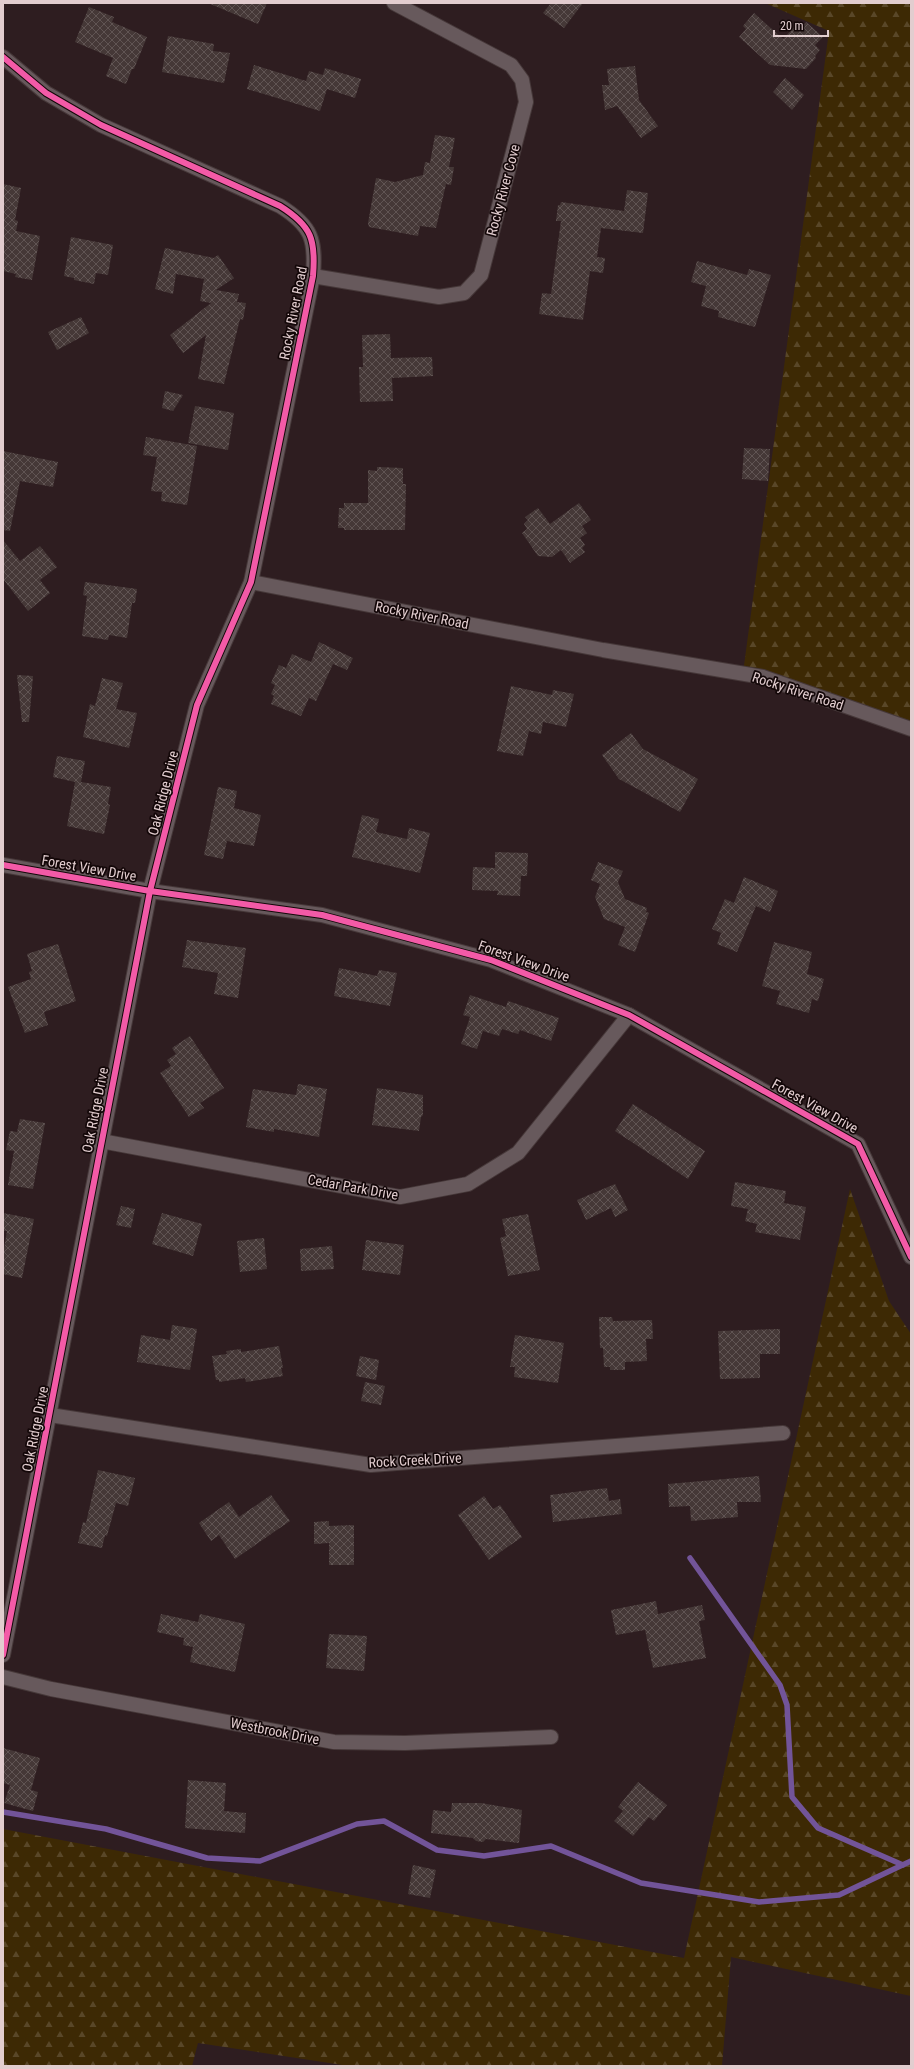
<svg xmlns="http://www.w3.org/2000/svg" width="914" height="2069" viewBox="0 0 914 2069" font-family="'Roboto Condensed',sans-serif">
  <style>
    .forest { fill: url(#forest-firs) }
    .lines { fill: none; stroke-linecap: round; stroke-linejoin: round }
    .stream { stroke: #725499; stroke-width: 5.5 }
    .building { fill: url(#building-cross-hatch) }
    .street-casing { stroke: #463839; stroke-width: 16 }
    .street { stroke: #67595c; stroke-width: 14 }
    .cycleway-casing { stroke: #130708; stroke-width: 8 }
    .cycleway { stroke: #f35aa7; stroke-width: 6 }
    .labels { text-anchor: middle; stroke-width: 3.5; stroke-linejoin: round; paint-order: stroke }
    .street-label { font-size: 14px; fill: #e2cdcf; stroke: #130708 }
  </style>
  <defs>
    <pattern id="forest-firs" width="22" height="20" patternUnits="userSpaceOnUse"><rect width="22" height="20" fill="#3d2904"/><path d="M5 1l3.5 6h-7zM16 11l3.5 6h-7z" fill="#594728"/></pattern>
    <pattern id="building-cross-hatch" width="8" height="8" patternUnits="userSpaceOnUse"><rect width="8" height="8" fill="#453837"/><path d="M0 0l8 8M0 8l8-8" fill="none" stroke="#605453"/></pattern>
  </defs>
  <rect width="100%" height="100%" fill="#2e1d20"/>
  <!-- forest -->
  <g class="forest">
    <path d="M765,3H911V729L743,673L829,31Z"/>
    <path d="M850,1189L889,1301L911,1334V1996L731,1957L722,2066H349L198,2043L192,2066H3V1829L684,1958Z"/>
  </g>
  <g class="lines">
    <!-- stream -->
    <g class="stream">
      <path d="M690,1558L780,1685L787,1705L792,1797L818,1828L903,1865"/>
      <path d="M3,1812L106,1829L207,1858L260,1861L357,1824L384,1821L437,1850L484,1856L551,1846L641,1883L759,1902L839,1895L911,1861"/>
    </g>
  </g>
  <!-- building -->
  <g class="building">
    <path d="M208,3H267L258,24Z"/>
    <path d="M551,3H583L564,28L543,13Z"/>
    <path d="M89,7L114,17L112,22L147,37L134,69H132L126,84L106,76L113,58L75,42Z"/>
    <path d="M754,13L783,39L797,24L801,28L806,22L823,37L815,45L820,50L815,56L816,58L806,69L770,65L739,37L746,29L743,26Z"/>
    <path d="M168,36L214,44L213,51L230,53L224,83L162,72Z"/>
    <path d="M254,65L306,81L309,71L323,75L325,68L361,79L355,98L327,89L320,111L247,89Z"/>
    <path d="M635,66L639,100L658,126L641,138L617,106L605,110L602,85H609L607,69Z"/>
    <path d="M785,78L804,95L792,110L773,92Z"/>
    <path d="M435,135L455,138L449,167H454L451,185L446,184L436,228L420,226L418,236L369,227L368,223L376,178L395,182L423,175L425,162L430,163Z"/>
    <path d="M3,184L21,188L15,220L18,221L16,231L40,236L32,280L15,277L16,274L3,271Z"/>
    <path d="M627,190L648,193L643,233L601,228L597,257L605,258L603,273L590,271L583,320L539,314L542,293L551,294L561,221H556L558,205H560L561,202L624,211Z"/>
    <path d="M71,237L113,245L108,275L96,273L94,284L74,280V278L64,276Z"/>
    <path d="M165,248L214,258L218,255L234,278L216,290L239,294L237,302L246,303L243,320L240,319L224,384L198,379L206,335L183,353L170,335L211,303L200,301L204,279L176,274L173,294L155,289Z"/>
    <path d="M697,261L747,275L749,269L771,275L755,327L718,317L719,311L701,306L706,286L691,282Z"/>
    <path d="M81,317L89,333L57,350L48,332Z"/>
    <path d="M390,334L391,358L432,357L433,376L392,378L393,401L360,402L359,367H363L362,335Z"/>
    <path d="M165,391L183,395L173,411L162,408Z"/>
    <path d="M195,406L234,413L228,450L188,443Z"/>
    <path d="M146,437L197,446L187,505L161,501L162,492L151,491L157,457L143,455Z"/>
    <path d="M744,448L770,449L768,481L742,479Z"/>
    <path d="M3,451L58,462L53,487L20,481L10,531L3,530Z"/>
    <path d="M377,467L403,468V484H406L405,530H344V528H338L339,508H344V503H368V470L377,471Z"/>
    <path d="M579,503L591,520L582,526L587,533L580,538L585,545L582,548L585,552L570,563L561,550L552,557L538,556L522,533L527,529L524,524L528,520L525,517L538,508L550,524Z"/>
    <path d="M3,540L20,561L40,546L57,567L40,580L50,593L28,611L3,579Z"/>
    <path d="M85,582L137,589L135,603H132L127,638L109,635L108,640L82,636L87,596L83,595Z"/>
    <path d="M319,642L353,658L347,670L333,664L316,701L309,698L301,716L271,704L274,696L271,694L275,685L271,683L279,665L286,668L292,654L311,662Z"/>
    <path d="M17,675L33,676L29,722H22Z"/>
    <path d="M102,678L123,683L116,709L137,713L129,748L83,737L90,704L95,706Z"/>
    <path d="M511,686L552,695L553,690L574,694L566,727L543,722L541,734L529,731L523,756L497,751Z"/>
    <path d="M631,733L643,749L698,779L680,812L619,779L602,755Z"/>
    <path d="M57,756L85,761L81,782L111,787L108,804L110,805L104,834L67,826L75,782L53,777Z"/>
    <path d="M218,787L237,791L234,808L261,815L254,846L227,841L223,859L204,855Z"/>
    <path d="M362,815L379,819L376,832L407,839L409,828L430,833L420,873L352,857Z"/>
    <path d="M495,852L528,853L527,876H521L520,896L497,895L498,891L472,890L473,867L495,868Z"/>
    <path d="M598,862L623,871L618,882L625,899L647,908L646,912L649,913L635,952L618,945L625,927L604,919L595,897L600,884L591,880Z"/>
    <path d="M744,877L778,891L770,912L756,906L737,952L717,944L721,933L712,929L725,899L734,903Z"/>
    <path d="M187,940L246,948L238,998L214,994L218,973L182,967Z"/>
    <path d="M774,942L812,952L807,974L824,979L818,1001L812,999L809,1013L776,1004L780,991L762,986Z"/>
    <path d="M58,944L76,1001L44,1012L48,1025L25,1033L8,987L31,979L29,972L32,971L27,954Z"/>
    <path d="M339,968L377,976L379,970L397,973L390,1006L334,996Z"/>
    <path d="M470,995L506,1007L508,1001L559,1018L551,1041L520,1030L518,1034L502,1029L499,1036L483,1031L477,1049L461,1044L470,1017L463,1015Z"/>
    <path d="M190,1036L224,1088L200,1103L204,1108L189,1117L160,1073L171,1066L167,1060L176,1054L172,1048Z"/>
    <path d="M298,1084L327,1089L319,1137L274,1129V1132L246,1127L253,1089L296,1095Z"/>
    <path d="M377,1088L423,1095V1115L421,1117L419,1131L372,1125Z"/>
    <path d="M633,1104L705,1151L688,1179L615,1131Z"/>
    <path d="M20,1119L45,1123L33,1189L8,1185L14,1151L6,1150L10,1131L17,1132Z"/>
    <path d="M735,1182L786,1191L784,1203L806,1207L800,1240L755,1232L757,1224L745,1221L748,1209L731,1206Z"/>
    <path d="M615,1184L628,1210L615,1217L611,1208L586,1220L577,1200Z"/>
    <path d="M121,1206L135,1209L131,1228L116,1225Z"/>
    <path d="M3,1213L34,1219L22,1278L3,1274V1254L7,1231H3Z"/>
    <path d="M162,1213L202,1224L193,1256L152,1244Z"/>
    <path d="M528,1214L540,1270L508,1276L500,1238L506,1236L502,1219Z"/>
    <path d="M264,1238L267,1269L240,1272L237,1241Z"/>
    <path d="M366,1240L404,1245L400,1275L362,1270Z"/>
    <path d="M332,1246L334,1269L301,1271L300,1249Z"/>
    <path d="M599,1317H612L613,1321L652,1320L653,1339H646L647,1361L625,1362V1370H610V1367H604L603,1348H600Z"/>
    <path d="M172,1325L197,1329L190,1370L137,1362L141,1335L170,1340Z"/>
    <path d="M780,1329V1354H760V1378L720,1379L718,1331Z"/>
    <path d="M515,1335L564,1343L558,1383L514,1377L515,1367H510Z"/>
    <path d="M279,1346L283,1368H281L283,1376L246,1382L245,1378L219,1382V1380H216L212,1356L227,1354L226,1351L241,1349V1352Z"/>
    <path d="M360,1356L379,1360L376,1380L356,1376Z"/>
    <path d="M365,1382L385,1386L381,1405L361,1401Z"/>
    <path d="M98,1470L135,1478L128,1506L116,1503L107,1536L105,1535L102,1548L78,1543L83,1522L86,1523Z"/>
    <path d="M759,1476L761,1502H737L738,1517L691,1521L690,1506L669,1507L668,1484Z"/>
    <path d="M607,1488L609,1501L620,1499L622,1514L553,1522L550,1495Z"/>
    <path d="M271,1495L290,1521L235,1559L219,1535L211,1541L199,1523L229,1502L239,1517Z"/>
    <path d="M484,1496L493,1509L500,1505L522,1537L489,1560L458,1515Z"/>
    <path d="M329,1521V1526L354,1525V1565H329V1543L314,1544V1522Z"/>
    <path d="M656,1601L658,1614L702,1605L705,1620L699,1621L706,1658L653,1668L645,1630L616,1635L611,1610Z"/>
    <path d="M161,1614L198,1622L200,1614L245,1624L235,1672L190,1662L193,1647L183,1645L184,1638L157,1632Z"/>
    <path d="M329,1634L367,1636L364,1671L326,1668Z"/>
    <path d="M3,1748L40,1758L31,1790L38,1792L33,1811L4,1803L10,1785L3,1783Z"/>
    <path d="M188,1780L226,1783L224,1811L246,1813L245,1833L185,1828Z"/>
    <path d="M638,1782L667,1805L654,1821L649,1817L633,1836L614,1821L623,1811L618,1807Z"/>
    <path d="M452,1803H481L522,1810L519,1843L486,1839L483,1842L476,1841L473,1838L431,1833L433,1810L451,1812Z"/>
    <path d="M413,1865L436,1870L430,1898L408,1894Z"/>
  </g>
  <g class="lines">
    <defs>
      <g id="street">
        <path d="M3,57L46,93L101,125L280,206C312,226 316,240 313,276L251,582L197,705L150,891L3,1655"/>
        <path d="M313,276L439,297L464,293L481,275L526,102L522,80L511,65L394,3"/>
        <path d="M251,582L603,650L763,677L911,729"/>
        <path d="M3,865L150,891L322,915L491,960L629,1015L858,1144L911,1257"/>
        <path d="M101,1141L400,1197L468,1184L518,1153L629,1015"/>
        <path d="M50,1415L371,1465L783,1433"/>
        <path d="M3,1677L51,1689L334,1742L405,1743L551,1737"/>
      </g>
    </defs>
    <!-- street casing -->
    <use href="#street" class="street-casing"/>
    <!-- street -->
    <use href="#street" class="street"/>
    <defs>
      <g id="cycleway">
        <path d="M3,57L46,93L101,125L280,206C312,226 316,240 313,276L251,582L197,705L150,891L3,1655"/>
        <path d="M3,865L150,891L322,915L491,960L629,1015L858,1144L911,1257"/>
      </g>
    </defs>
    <!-- cycleway casing -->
    <use href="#cycleway" class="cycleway-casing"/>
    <!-- cycleway -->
    <use href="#cycleway" class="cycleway"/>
  </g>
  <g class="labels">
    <!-- street labels -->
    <g class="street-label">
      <text transform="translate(503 190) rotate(-75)" y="5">Rocky River Cove</text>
      <text transform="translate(293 313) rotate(-79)" y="5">Rocky River Road</text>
      <text transform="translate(422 615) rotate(11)" y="5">Rocky River Road</text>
      <text transform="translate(798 691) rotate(18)" y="5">Rocky River Road</text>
      <text transform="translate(163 793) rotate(-76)" y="5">Oak Ridge Drive</text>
      <text transform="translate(89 868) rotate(10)" y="5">Forest View Drive</text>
      <text transform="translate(524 961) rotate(20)" y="5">Forest View Drive</text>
      <text transform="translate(815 1106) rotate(29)" y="5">Forest View Drive</text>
      <text transform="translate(95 1110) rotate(-79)" y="5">Oak Ridge Drive</text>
      <text transform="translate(353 1187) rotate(10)" y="5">Cedar Park Drive</text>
      <text transform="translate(35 1429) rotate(-79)" y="5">Oak Ridge Drive</text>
      <text transform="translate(415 1460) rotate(-3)" y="5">Rock Creek Drive</text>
      <text transform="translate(275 1731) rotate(11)" y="5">Westbrook Drive</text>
    </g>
  </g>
  <!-- border -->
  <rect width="914" height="2069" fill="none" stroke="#e2cdcf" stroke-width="8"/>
  <!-- scale -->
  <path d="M774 30v6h54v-6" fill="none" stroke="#e2cdcf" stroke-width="2"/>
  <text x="780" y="30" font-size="12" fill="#e2cdcf" stroke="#130708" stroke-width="3" paint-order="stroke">20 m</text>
</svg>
